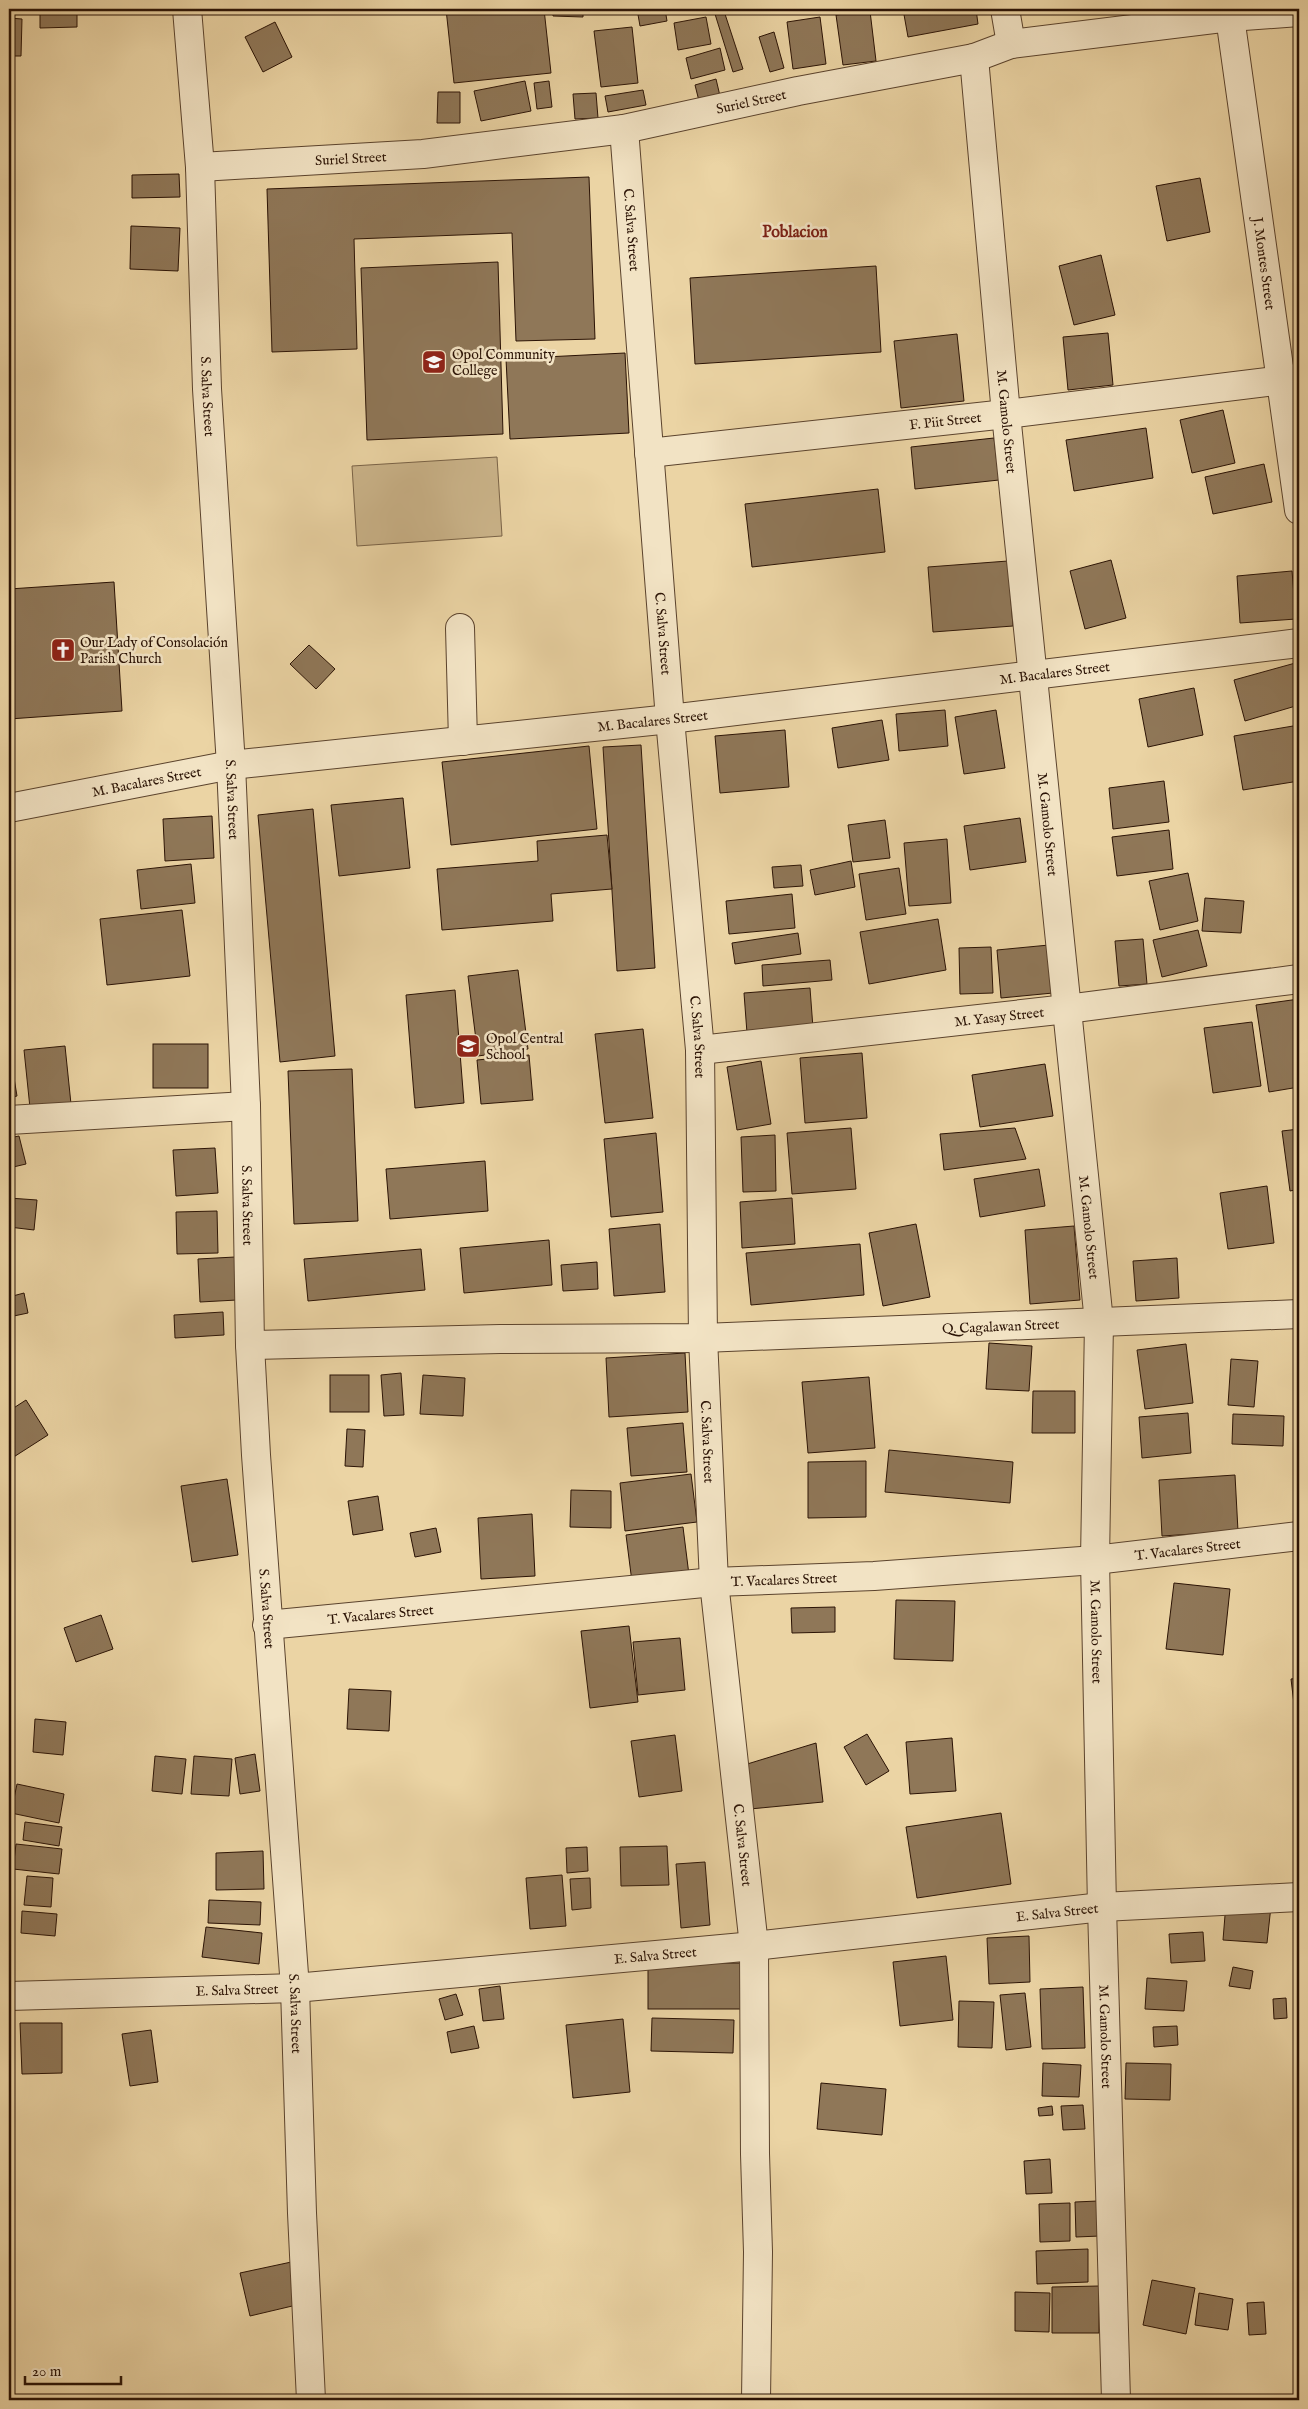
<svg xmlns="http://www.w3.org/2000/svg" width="1308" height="2409" viewBox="0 0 1308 2409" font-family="'IM FELL English',serif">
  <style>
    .green { fill: #cab389; stroke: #7a6347 }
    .building { fill: #8f7758; stroke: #2b1305 }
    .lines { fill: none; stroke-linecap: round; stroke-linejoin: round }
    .minor-casing { stroke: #5b432d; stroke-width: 30 }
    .minor { stroke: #f2e3c4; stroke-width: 28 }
    .labels { text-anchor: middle; stroke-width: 5; stroke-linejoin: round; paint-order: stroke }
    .street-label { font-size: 14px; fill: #2b1305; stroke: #f2e3c4 }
    .poi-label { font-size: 14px; fill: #2b1305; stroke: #f2e3c4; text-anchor: start }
    .quarter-label { font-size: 16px; font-weight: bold; fill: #7a1f14; stroke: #f2e3c4 }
  </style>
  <rect width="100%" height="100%" fill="#ebd4a4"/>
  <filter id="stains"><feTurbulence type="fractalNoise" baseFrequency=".004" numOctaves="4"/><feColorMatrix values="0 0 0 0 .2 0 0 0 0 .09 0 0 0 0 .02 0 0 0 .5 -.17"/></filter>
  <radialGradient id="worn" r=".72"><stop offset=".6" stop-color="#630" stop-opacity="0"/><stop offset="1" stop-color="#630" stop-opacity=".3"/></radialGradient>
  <!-- green -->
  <path class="green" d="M497,457L502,536L357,546L352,466Z"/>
  <!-- building -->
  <g class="building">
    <path d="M40,9H77V27L40,28Z"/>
    <path d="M446,9H544L551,73L454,83Z"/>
    <path d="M553,9H583V17L553,16Z"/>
    <path d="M637,9H665L667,21L640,26Z"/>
    <path d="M786,9H805V10L786,11Z"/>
    <path d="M903,9H976L978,24L908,37Z"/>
    <path d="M724,11L743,69L733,72L715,14Z"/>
    <path d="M870,11L876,61L843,65L836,15Z"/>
    <path d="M706,17L711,44L678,50L674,23Z"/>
    <path d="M820,17L826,64L793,69L787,22Z"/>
    <path d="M9,18L22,19L21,56H9Z"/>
    <path d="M275,22L292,57L263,72L245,37Z"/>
    <path d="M632,27L638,83L601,87L594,31Z"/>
    <path d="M774,32L784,68L770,72L759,37Z"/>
    <path d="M720,48L725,70L691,79L686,58Z"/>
    <path d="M716,79L720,96L699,101L695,85Z"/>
    <path d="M525,81L531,111L481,121L474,91Z"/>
    <path d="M549,81L552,107L537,109L534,83Z"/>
    <path d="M643,90L646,105L608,112L605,96Z"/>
    <path d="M438,92H460V123H437Z"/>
    <path d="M596,93L598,118L575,119L573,94Z"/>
    <path d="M179,174L180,197L132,198V175Z"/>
    <path d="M589,177L595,339L516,341L512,233L354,239L357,349L272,352L267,189Z"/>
    <path d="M1200,178L1210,232L1167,241L1156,186Z"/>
    <path d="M131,226L180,228L178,271L130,269Z"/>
    <path d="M1101,255L1115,315L1074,325L1059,266Z"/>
    <path d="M498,262L503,434L367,440L361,268Z"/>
    <path d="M876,266L881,352L695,364L690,278Z"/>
    <path d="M1108,333L1113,385L1068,390L1063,337Z"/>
    <path d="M957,334L964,401L901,408L894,341Z"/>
    <path d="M625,353L629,433L510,439L506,359Z"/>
    <path d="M1223,410L1235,463L1192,473L1180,420Z"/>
    <path d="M1146,428L1153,478L1074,491L1066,440Z"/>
    <path d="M994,438L999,480L915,489L911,447Z"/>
    <path d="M1264,464L1272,502L1213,514L1205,477Z"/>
    <path d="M878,489L885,552L752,567L745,504Z"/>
    <path d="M1111,560L1126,618L1085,629L1070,571Z"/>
    <path d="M1008,561L1013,626L933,632L928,567Z"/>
    <path d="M1292,571L1296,619L1240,623L1237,576Z"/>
    <path d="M114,582L122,711L9,719V589Z"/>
    <path d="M309,645L335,669L316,689L290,664Z"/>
    <path d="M1299,662V705L1245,721L1234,680Z"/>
    <path d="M1194,688L1203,735L1148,747L1139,699Z"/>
    <path d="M945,710L948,746L899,751L896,714Z"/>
    <path d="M996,710L1005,768L964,774L955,717Z"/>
    <path d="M882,720L889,760L838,768L832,728Z"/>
    <path d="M1299,725V781L1243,790L1234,736Z"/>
    <path d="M785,730L789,787L720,793L715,736Z"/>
    <path d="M641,745L655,968L617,971L603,747Z"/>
    <path d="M589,746L597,829L451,845L442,762Z"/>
    <path d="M1164,781L1169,822L1113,829L1109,788Z"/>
    <path d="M403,798L410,868L339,876L331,805Z"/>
    <path d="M313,809L335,1056L280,1062L258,815Z"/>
    <path d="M212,816L214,858L165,861L163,819Z"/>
    <path d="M1020,818L1026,862L970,870L964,826Z"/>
    <path d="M885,820L890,858L853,862L848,825Z"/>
    <path d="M1169,830L1173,869L1117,876L1112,837Z"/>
    <path d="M607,835L612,889L551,894L553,921L442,930L437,869L538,861L537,841Z"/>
    <path d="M947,839L951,903L909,906L904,843Z"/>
    <path d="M851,861L855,887L815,895L810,870Z"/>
    <path d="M191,864L195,903L141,909L137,870Z"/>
    <path d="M801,865L803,886L774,888L772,867Z"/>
    <path d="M899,868L906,914L866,920L859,874Z"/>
    <path d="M1188,873L1198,921L1160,930L1149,881Z"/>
    <path d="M792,894L795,928L729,934L726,901Z"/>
    <path d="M1205,898L1244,901L1241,933L1202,931Z"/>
    <path d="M182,910L190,976L107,985L100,919Z"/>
    <path d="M938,919L946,970L869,984L860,932Z"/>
    <path d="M1198,930L1207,966L1162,977L1153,940Z"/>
    <path d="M798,933L801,954L735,964L732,943Z"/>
    <path d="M1143,939L1147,984L1119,986L1115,941Z"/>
    <path d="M1049,945L1053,993L1001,998L997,950Z"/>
    <path d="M991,947L993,993L960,994L959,948Z"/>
    <path d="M830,960L832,980L763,986L762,965Z"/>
    <path d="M518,970L528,1049L478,1056L468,976Z"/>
    <path d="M810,988L813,1028L747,1033L744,993Z"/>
    <path d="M455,990L464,1103L415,1108L406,995Z"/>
    <path d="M1299,999V1087L1269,1092L1256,1005Z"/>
    <path d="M1252,1022L1261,1086L1213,1093L1204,1028Z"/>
    <path d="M643,1029L653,1118L605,1123L595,1034Z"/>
    <rect x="153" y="1044" width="55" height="44"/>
    <path d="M65,1046L71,1104L30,1108L24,1050Z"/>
    <path d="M862,1053L867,1118L805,1123L800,1058Z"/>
    <path d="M529,1055L533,1100L481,1104L477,1060Z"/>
    <path d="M761,1061L771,1124L737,1130L727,1067Z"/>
    <path d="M1045,1064L1053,1116L980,1127L972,1075Z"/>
    <path d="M9,1066H12L17,1096L9,1098Z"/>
    <path d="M352,1069L358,1221L294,1224L288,1071Z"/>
    <path d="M851,1128L856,1189L792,1194L787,1133Z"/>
    <path d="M1015,1128L1026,1159L944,1170L940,1134Z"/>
    <path d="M1299,1129V1189L1290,1191L1282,1131Z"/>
    <path d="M656,1133L663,1212L611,1217L604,1139Z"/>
    <path d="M775,1135L776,1191L743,1192L741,1137Z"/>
    <path d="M19,1136L26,1164L9,1168V1138Z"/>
    <path d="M215,1148L218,1193L176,1196L173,1150Z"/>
    <path d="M485,1161L488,1211L390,1219L386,1169Z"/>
    <path d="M1039,1169L1045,1206L980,1217L974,1179Z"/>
    <path d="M1267,1186L1274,1243L1228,1249L1220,1193Z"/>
    <path d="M9,1198L37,1200L34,1230L9,1227Z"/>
    <path d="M792,1198L795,1244L742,1248L740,1202Z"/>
    <path d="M217,1211L218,1253L177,1254L176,1212Z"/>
    <path d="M660,1224L665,1292L614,1296L609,1229Z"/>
    <path d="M916,1224L930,1297L883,1306L869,1233Z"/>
    <path d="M1074,1226L1080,1300L1030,1304L1025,1230Z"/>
    <path d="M549,1240L552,1285L464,1293L460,1248Z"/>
    <path d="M860,1244L864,1295L751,1305L746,1253Z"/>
    <path d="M421,1249L425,1290L308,1301L304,1259Z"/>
    <path d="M235,1257L237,1300L200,1302L198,1259Z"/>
    <path d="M1177,1258L1179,1298L1136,1301L1133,1261Z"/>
    <path d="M597,1262L598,1289L563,1291L561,1265Z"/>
    <path d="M24,1293L28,1313L9,1317V1297Z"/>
    <path d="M223,1312L224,1335L175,1338L174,1315Z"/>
    <path d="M989,1343L1032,1346L1029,1391L986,1389Z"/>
    <path d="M1186,1344L1193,1403L1145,1409L1137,1350Z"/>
    <path d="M685,1353L688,1412L609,1417L606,1358Z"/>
    <path d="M1231,1359L1258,1361L1254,1407L1228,1405Z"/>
    <path d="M401,1373L404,1415L384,1416L381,1375Z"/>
    <rect x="330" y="1375" width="39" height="37"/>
    <path d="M423,1375L465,1378L463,1416L420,1414Z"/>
    <path d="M869,1377L875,1448L808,1453L802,1382Z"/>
    <path d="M1033,1391H1075V1433H1032Z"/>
    <path d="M26,1400L48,1435L9,1460V1411Z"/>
    <path d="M1188,1413L1191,1453L1142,1458L1139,1417Z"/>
    <path d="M1233,1414L1284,1416L1283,1446L1232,1444Z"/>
    <path d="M683,1423L687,1472L631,1476L627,1428Z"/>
    <path d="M347,1429L365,1430L363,1467L345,1466Z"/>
    <path d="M889,1450L1013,1462L1010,1503L885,1492Z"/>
    <path d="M866,1461V1517L808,1518V1462Z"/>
    <path d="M691,1474L697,1522L625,1531L620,1483Z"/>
    <path d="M1235,1475L1238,1531L1162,1536L1159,1480Z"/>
    <path d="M227,1479L238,1555L192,1562L181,1486Z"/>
    <path d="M571,1490L611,1491V1528L570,1527Z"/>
    <path d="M378,1496L383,1530L353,1535L348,1501Z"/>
    <path d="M532,1514L535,1576L481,1579L478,1518Z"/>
    <path d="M683,1527L689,1575L632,1582L626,1535Z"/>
    <path d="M436,1528L441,1552L415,1557L410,1533Z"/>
    <path d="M1297,1573H1299V1608Z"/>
    <path d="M1174,1583L1230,1589L1223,1655L1166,1649Z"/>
    <path d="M896,1600L955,1601L953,1661L894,1659Z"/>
    <path d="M835,1607V1632L792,1633L791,1608Z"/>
    <path d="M101,1615L113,1649L76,1662L64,1628Z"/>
    <path d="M629,1626L638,1702L590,1708L581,1631Z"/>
    <path d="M680,1638L685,1690L638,1695L633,1642Z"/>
    <path d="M1299,1678V1728L1297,1729L1291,1679Z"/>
    <path d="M349,1689L391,1691L389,1731L347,1729Z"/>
    <path d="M35,1719L66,1722L63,1755L33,1752Z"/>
    <path d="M867,1734L889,1771L866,1785L844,1747Z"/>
    <path d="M675,1735L682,1791L639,1797L631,1741Z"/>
    <path d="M952,1738L956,1791L910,1794L906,1742Z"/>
    <path d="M816,1743L823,1802L750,1809L744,1765Z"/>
    <path d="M255,1754L260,1791L240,1794L235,1758Z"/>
    <path d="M155,1756L186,1759L182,1794L152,1791Z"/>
    <path d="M194,1756L232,1759L229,1796L191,1794Z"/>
    <path d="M17,1784L64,1794L59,1823L11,1813Z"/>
    <path d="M1001,1813L1011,1884L917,1898L906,1827Z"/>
    <path d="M25,1822L62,1827L59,1846L23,1840Z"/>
    <path d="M16,1844L62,1849L59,1874L13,1869Z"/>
    <path d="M667,1846L669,1885L621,1886L620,1847Z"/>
    <path d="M587,1847L588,1871L567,1873L566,1848Z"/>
    <path d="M263,1851L264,1889L216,1890V1853Z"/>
    <path d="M705,1862L710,1925L681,1928L676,1864Z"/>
    <path d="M562,1875L566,1926L530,1929L526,1878Z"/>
    <path d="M27,1876L53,1878L51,1907L24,1905Z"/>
    <path d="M590,1878L591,1908L572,1910L570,1879Z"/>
    <path d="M209,1900L261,1902L260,1925L208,1923Z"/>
    <path d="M1226,1903L1271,1906L1267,1943L1223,1940Z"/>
    <path d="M22,1911L57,1914L55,1936L21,1933Z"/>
    <path d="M206,1927L262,1933L259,1964L202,1957Z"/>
    <path d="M1203,1932L1205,1961L1171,1963L1169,1934Z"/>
    <path d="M1029,1936L1030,1982L989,1984L987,1938Z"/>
    <path d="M946,1956L953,2020L900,2026L893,1962Z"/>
    <rect x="648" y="1963" width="102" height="46"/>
    <path d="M1233,1967L1253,1971L1250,1989L1229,1986Z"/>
    <path d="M1147,1978L1187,1981L1184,2011L1145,2009Z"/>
    <path d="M500,1986L504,2019L483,2021L479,1989Z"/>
    <path d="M1083,1987L1085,2048L1042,2049L1040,1989Z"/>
    <path d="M1025,1993L1031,2047L1006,2050L1000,1995Z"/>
    <path d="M456,1994L463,2015L445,2020L439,1999Z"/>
    <path d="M1286,1998L1287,2018L1274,2019L1273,1999Z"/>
    <path d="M959,2001L994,2002L992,2048L958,2047Z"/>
    <path d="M652,2018L734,2020L733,2053L651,2051Z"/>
    <path d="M623,2019L630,2092L573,2098L566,2025Z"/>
    <path d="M20,2023H62V2073L22,2074Z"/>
    <path d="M474,2026L479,2048L451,2053L447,2032Z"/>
    <path d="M1177,2026L1178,2045L1154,2047L1153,2027Z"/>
    <path d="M151,2030L158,2082L130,2086L122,2034Z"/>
    <path d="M1043,2063L1081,2065L1079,2097L1042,2096Z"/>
    <path d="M1126,2063L1171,2064L1170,2100L1125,2099Z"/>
    <path d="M821,2083L886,2089L882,2135L817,2129Z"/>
    <path d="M1083,2105L1085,2129L1063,2130L1061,2106Z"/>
    <path d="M1052,2106L1053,2115L1039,2116L1038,2108Z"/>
    <path d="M1050,2159L1052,2193L1026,2194L1024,2161Z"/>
    <path d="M1098,2201L1100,2236L1076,2237L1075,2202Z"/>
    <path d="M1070,2203V2241L1040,2242L1039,2204Z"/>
    <path d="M1088,2249V2282L1037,2284L1036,2251Z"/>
    <path d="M296,2261L305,2303L250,2316L240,2273Z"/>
    <path d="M1152,2280L1195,2288L1186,2334L1143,2325Z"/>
    <path d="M1099,2286V2333H1052V2287Z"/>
    <path d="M1015,2292L1050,2293L1049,2332L1015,2331Z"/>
    <path d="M1199,2293L1233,2299L1228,2330L1195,2325Z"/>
    <path d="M1264,2302L1266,2334L1249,2335L1247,2303Z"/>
  </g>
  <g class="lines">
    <defs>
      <g id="minor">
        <path id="s1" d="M187,9L200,167L207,389L231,765L246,1106L250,1345L256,1455L295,1988L302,2213L311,2400"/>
        <path d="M1005,9L1011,44"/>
        <path id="s2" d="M1230,17L1299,510"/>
        <path id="s3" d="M974,58L1006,414L1099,1322L1095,1560L1102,1907L1116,2400"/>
        <path id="s4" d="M624,129L670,719L700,1050L703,1338L714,1582L754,1946L755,2154L758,2252L756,2400"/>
        <path id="s5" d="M200,167L423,154L624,129L798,91L974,58L1011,44L1230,17L1299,12"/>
        <path id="s6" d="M649,453L1006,414L1299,378"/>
        <path d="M460,628L463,741"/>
        <path id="s7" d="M9,808L231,765L670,719L1299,643"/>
        <path id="s8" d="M700,1050L1067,1009L1299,979"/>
        <path d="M9,1120L246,1106"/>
        <path id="s9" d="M250,1345L500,1339L703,1338L1299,1314"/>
        <path id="s10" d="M267,1625L714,1582L874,1576L1095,1560L1299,1536"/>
        <path id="s11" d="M9,1996L295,1988L754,1946L1102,1907L1299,1897"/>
      </g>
    </defs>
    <!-- minor casing -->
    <use href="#minor" class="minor-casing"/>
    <!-- minor -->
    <use href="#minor" class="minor"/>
  </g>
  <!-- icons -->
  <defs>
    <symbol id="university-square" viewBox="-11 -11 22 22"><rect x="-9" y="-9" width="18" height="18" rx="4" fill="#8f2418" stroke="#f2e3c4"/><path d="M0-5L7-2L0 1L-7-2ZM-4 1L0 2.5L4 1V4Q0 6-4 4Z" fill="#fff"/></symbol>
    <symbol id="church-square" viewBox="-11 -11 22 22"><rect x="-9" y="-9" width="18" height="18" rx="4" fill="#8f2418" stroke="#f2e3c4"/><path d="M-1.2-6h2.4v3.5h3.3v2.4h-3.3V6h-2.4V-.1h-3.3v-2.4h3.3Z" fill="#fff"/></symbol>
    <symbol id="school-square" viewBox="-11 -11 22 22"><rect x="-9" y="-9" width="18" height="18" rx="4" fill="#8f2418" stroke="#f2e3c4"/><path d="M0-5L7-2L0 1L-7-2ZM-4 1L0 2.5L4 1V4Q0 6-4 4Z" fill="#fff"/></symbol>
  </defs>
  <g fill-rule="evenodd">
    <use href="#university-square" x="420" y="348" width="28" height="28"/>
    <use href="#church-square" x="49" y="636" width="28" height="28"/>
    <use href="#school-square" x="454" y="1032" width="28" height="28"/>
  </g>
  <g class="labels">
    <!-- street labels -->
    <g class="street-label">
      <text dy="5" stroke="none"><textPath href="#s5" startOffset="556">Suriel Street</textPath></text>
      <text dy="5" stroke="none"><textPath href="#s5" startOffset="151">Suriel Street</textPath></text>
      <text dy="5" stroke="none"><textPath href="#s4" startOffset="101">C. Salva Street</textPath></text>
      <text dy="5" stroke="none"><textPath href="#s2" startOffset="249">J. Montes Street</textPath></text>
      <text dy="5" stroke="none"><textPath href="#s1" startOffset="388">S. Salva Street</textPath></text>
      <text dy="5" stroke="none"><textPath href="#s6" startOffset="298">F. Piit Street</textPath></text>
      <text dy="5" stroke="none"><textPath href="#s3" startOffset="365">M. Gamolo Street</textPath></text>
      <text dy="5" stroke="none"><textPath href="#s4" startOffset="506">C. Salva Street</textPath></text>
      <text dy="5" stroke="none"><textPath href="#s7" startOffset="1055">M. Bacalares Street</textPath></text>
      <text dy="5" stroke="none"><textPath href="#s7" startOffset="650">M. Bacalares Street</textPath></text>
      <text dy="5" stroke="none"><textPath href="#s7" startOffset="140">M. Bacalares Street</textPath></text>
      <text dy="5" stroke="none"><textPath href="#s1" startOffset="792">S. Salva Street</textPath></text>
      <text dy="5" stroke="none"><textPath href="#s3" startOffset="770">M. Gamolo Street</textPath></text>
      <text dy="5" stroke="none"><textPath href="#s8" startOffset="301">M. Yasay Street</textPath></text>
      <text dy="5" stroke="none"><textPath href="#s4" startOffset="911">C. Salva Street</textPath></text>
      <text dy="5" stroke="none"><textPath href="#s1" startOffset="1198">S. Salva Street</textPath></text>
      <text dy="5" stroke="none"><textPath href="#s3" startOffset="1175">M. Gamolo Street</textPath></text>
      <text dy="5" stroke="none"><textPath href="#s9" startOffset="751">Q. Cagalawan Street</textPath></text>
      <text dy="5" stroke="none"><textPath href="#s4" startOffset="1316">C. Salva Street</textPath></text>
      <text dy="5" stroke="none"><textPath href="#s10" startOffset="924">T. Vacalares Street</textPath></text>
      <text dy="5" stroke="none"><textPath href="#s10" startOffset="519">T. Vacalares Street</textPath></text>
      <text dy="5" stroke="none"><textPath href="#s1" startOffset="1602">S. Salva Street</textPath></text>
      <text dy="5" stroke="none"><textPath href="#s10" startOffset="114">T. Vacalares Street</textPath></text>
      <text dy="5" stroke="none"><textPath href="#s3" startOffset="1580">M. Gamolo Street</textPath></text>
      <text dy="5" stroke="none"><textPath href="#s4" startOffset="1721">C. Salva Street</textPath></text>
      <text dy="5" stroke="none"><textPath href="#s11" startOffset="1052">E. Salva Street</textPath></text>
      <text dy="5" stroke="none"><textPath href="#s11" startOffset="648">E. Salva Street</textPath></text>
      <text dy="5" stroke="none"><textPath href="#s11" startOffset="228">E. Salva Street</textPath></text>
      <text dy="5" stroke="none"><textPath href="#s1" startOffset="2008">S. Salva Street</textPath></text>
      <text dy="5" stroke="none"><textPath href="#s3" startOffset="1985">M. Gamolo Street</textPath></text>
    </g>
    <!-- poi labels -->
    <g class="poi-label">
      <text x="452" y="359">Opol Community<tspan x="452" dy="16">College</tspan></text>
      <text x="80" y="647">Our Lady of Consolación<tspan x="80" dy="16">Parish Church</tspan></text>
      <text x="486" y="1043">Opol Central<tspan x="486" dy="16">School</tspan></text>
    </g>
    <!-- quarter labels -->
    <g class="quarter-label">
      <text x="795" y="237">Poblacion</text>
    </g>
  </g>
  <!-- margin -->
  <rect width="1308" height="2409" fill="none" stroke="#ebd4a4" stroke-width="30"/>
  <rect x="10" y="10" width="1288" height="2389" fill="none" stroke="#2b1305" stroke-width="2.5"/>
  <rect x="15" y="15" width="1278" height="2379" fill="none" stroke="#2b1305"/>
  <!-- scale -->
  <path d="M25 2376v8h96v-8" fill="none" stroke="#2b1305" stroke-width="2.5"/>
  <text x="32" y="2376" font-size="15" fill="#2b1305" stroke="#f2e3c4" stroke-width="4" paint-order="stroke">20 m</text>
  <rect width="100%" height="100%" filter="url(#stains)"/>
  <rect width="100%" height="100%" fill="url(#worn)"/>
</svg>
